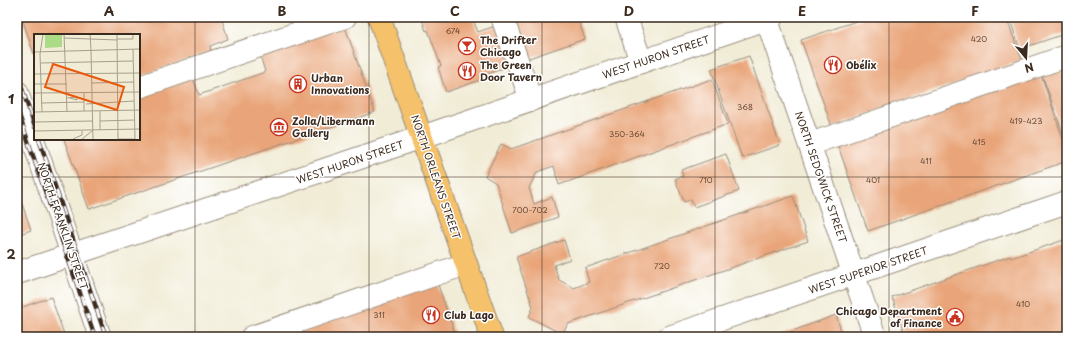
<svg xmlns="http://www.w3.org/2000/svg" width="1084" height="354" viewBox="0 0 1084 354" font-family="'Playpen Sans',sans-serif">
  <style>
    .building { fill: #e9a579 }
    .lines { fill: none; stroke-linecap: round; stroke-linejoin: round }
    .minor-casing { stroke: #968b7a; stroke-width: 24 }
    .major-casing { stroke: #968b7a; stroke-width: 24 }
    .minor { stroke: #fff; stroke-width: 22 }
    .major { stroke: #f5c16b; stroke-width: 22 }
    .rail-casing { stroke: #3b2a1e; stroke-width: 4.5 }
    .rail { stroke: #fff; stroke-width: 3; stroke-dasharray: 9; stroke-linecap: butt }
    .grid { fill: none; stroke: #3b2a1e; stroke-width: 1; stroke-opacity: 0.55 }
    .labels { text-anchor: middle; stroke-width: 3; stroke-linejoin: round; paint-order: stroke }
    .number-label { font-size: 8px; fill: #664935 }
    .poi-label { font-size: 10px; font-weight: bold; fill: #3b2a1e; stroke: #fff; text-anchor: start }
    .street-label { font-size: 10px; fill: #3b2a1e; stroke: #fff }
    .inset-road { fill: none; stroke: #a89e8c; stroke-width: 1 }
    .view { fill: #e8590c; fill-opacity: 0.15; stroke: #e8590c; stroke-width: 2 }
    .inset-edge { fill: none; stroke: #3b2a1e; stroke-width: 2 }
    .neatline { fill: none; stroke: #3b2a1e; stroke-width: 1.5 }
    .grid-label { font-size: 13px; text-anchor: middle; font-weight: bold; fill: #3b2a1e }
  </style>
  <rect width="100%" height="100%" fill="#fff"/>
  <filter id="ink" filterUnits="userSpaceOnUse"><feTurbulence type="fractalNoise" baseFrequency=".025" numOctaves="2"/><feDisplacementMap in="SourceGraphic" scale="8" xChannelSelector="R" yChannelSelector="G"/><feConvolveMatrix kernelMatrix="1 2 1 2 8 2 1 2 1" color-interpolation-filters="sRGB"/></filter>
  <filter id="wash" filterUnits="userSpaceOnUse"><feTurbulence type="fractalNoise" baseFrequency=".012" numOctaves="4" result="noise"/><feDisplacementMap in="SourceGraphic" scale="16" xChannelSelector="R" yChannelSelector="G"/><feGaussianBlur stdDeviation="0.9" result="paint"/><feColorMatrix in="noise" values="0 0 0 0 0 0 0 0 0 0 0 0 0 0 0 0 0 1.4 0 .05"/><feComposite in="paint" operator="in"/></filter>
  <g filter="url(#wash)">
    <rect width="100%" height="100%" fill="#f1ecd6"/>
    <g id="blocks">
      <!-- building -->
      <g class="building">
        <path d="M25,17H221L228,39L210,46L211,51L139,77V35H35V57L22,18Z"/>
        <path d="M421,17H472L478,32L498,25L512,65L485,75L486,78L446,92L438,67L441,66L428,30L426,31Z"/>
        <path d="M505,17H577L585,39L520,61Z"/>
        <path d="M868,17H1006L1022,60L832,127L801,40Z"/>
        <path d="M1009,17H1067V33L1020,49Z"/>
        <path d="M344,24L375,112L89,209L64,139H139V93L192,75L199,95L265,72L260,55Z"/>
        <path d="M749,56L780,145L742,158L711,69Z"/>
        <path d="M1067,66V144L1042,75Z"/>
        <path d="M1040,71L1067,151V161L868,231L837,143Z"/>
        <path d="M712,79L728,124L559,185L554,166L537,172L529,188L534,204L552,197L558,217L512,233L496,183L485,176L501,144L511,149Z"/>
        <path d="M726,154L739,191L694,207L691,200L684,202L675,179L683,176L681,170Z"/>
        <path d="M17,189L31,230L17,235Z"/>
        <path d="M793,196L808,241L568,324L562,334L529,317L533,307L516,257L564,240L570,259L554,265L559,280L574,288L589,282L585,268Z"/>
        <path d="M1067,239V337H905L892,297L1007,257L1011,256V258Z"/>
        <path d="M437,282L456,337H281Z"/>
        <path d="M51,297L65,337H17V309Z"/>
        <path d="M836,315L843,337H776Z"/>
      </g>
    </g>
  </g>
  <g filter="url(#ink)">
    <use href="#blocks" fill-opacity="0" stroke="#968b7a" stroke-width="1"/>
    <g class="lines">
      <defs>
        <g id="minor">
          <path d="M502,17L531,100"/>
          <path d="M626,17L641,62"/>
          <path d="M766,17L875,337"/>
          <path d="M139,87L345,17"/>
          <path d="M17,92L100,337"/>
          <path d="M810,144L1067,56"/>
          <path d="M17,273L422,137L772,17"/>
          <path d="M252,337L466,264"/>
          <path d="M669,337L1067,202"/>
        </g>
        <path id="major" d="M379,17L492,337"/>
      </defs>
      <!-- minor casing -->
      <use href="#minor" class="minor-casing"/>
      <!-- major casing -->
      <use href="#major" class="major-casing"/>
      <!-- minor -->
      <use href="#minor" class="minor"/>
      <!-- major -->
      <use href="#major" class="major"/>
      <defs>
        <g id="rail">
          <path d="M17,74L35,127"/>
          <path d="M17,109L95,337"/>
          <path d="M39,139L106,337"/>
        </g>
      </defs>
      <!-- rail casing -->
      <use href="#rail" class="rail-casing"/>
      <!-- rail -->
      <use href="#rail" class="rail"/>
    </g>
  </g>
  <!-- grid -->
  <path class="grid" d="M195,17V337M369,17V337M542,17V337M715,17V337M889,17V337M17,177H1067"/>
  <!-- icons -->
  <defs>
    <symbol id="bar-ring" viewBox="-11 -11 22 22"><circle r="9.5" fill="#fff" stroke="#c8321e" stroke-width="1.5"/><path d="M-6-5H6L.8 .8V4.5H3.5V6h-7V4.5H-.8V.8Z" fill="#c8321e"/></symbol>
    <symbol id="restaurant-ring" viewBox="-11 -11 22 22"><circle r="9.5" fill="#fff" stroke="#c8321e" stroke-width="1.5"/><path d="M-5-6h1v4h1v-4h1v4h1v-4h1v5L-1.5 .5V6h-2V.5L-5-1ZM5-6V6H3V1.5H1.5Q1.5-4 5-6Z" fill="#c8321e"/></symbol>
    <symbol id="building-ring" viewBox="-11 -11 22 22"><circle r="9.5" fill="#fff" stroke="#c8321e" stroke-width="1.5"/><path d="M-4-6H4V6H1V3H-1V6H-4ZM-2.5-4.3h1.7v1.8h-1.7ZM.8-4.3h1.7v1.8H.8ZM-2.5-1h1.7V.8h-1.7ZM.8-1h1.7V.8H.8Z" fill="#c8321e"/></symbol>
    <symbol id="museum-ring" viewBox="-11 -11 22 22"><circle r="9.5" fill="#fff" stroke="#c8321e" stroke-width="1.5"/><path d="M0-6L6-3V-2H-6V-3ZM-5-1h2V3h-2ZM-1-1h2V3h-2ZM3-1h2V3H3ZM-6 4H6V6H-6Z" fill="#c8321e"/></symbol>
    <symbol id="civic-ring" viewBox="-11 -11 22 22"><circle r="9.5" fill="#fff" stroke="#c8321e" stroke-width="1.5"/><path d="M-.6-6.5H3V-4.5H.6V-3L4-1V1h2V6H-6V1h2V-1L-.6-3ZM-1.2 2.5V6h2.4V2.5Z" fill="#c8321e"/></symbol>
  </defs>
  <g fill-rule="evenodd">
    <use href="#bar-ring" x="457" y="36" width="20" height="20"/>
    <use href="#restaurant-ring" x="823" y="55" width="20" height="20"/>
    <use href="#restaurant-ring" x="457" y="61" width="20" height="20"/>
    <use href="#building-ring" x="288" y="74" width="20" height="20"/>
    <use href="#museum-ring" x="269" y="117" width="20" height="20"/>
    <use href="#restaurant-ring" x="421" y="305" width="20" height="20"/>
    <use href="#civic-ring" x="945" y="307" width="20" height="20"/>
  </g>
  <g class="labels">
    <!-- number labels -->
    <g class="number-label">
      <text x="453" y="34">674</text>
      <text x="979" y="42">420</text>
      <text x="745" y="110">368</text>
      <text x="1026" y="124">419-423</text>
      <text x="627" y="137">350-364</text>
      <text x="979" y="145">415</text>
      <text x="926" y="164">411</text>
      <text x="706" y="183">710</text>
      <text x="873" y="183">401</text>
      <text x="530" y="213">700-702</text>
      <text x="662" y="269">720</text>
      <text x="1023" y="307">410</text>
      <text x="379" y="318">311</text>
    </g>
    <!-- poi labels -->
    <g class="poi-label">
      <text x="480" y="44">The Drifter<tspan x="480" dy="12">Chicago</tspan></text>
      <text x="480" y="69">The Green<tspan x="480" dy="12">Door Tavern</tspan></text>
      <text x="846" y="69">Obélix</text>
      <text x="311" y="82">Urban<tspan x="311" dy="12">Innovations</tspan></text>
      <text x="292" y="125">Zolla/Libermann<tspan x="292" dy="12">Gallery</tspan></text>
      <text x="942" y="315" text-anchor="end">Chicago Department<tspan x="942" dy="12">of Finance</tspan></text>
      <text x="444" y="319">Club Lago</text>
    </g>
    <!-- street labels -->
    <g class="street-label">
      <text transform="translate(656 57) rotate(-19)" y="4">WEST HURON STREET</text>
      <text transform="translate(350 162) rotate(-19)" y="4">WEST HURON STREET</text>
      <text transform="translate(436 177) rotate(71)" y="4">NORTH ORLEANS STREET</text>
      <text transform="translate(821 177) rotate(71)" y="4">NORTH SEDGWICK STREET</text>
      <text transform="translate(63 226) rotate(71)" y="4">NORTH FRANKLIN STREET</text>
      <text transform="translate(868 270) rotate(-19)" y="4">WEST SUPERIOR STREET</text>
    </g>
  </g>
  <!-- overview -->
  <g transform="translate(34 34)">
    <rect width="106" height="106" fill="#f1ecd6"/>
    <path d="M11,0H28V13L11,14Z" fill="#acdb88"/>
    <path class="inset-road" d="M30,0L33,78M56,0L57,16M83,0L84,106M30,4L83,6M83,5H99V0M99,15L101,106M57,16L59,106M0,18L106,15M7,29L99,27M0,40L106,39M58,49L100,48M0,50H33M50,58V77M0,59L106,58M33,64L43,63V66L36,64M7,69L50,68M52,70L100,67M66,77V96M0,78L106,76M8,78L6,20L9,0M66,87L101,86M0,88L59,87M0,97L106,95M39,105L48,101V97M84,105H101M47,106L59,96"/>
    <path class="view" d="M19,30L90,53L83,76L11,53Z"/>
    <rect width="106" height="106" class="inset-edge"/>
  </g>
  <!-- margin -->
  <rect width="1084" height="354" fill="none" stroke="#fff" stroke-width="44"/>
  <!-- north arrow -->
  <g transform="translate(1026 58) rotate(162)" stroke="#ffffff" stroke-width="3" paint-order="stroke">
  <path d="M0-3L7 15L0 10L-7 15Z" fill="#3b2a1e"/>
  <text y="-6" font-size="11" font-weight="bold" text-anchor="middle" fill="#3b2a1e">N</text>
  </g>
  <rect x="22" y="22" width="1040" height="310" class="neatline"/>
  <g class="grid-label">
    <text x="109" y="16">A</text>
    <text x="282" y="16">B</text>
    <text x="455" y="16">C</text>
    <text x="629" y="16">D</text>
    <text x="802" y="16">E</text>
    <text x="975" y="16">F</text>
    <text x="11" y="104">1</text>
    <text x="11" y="259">2</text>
  </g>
</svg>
